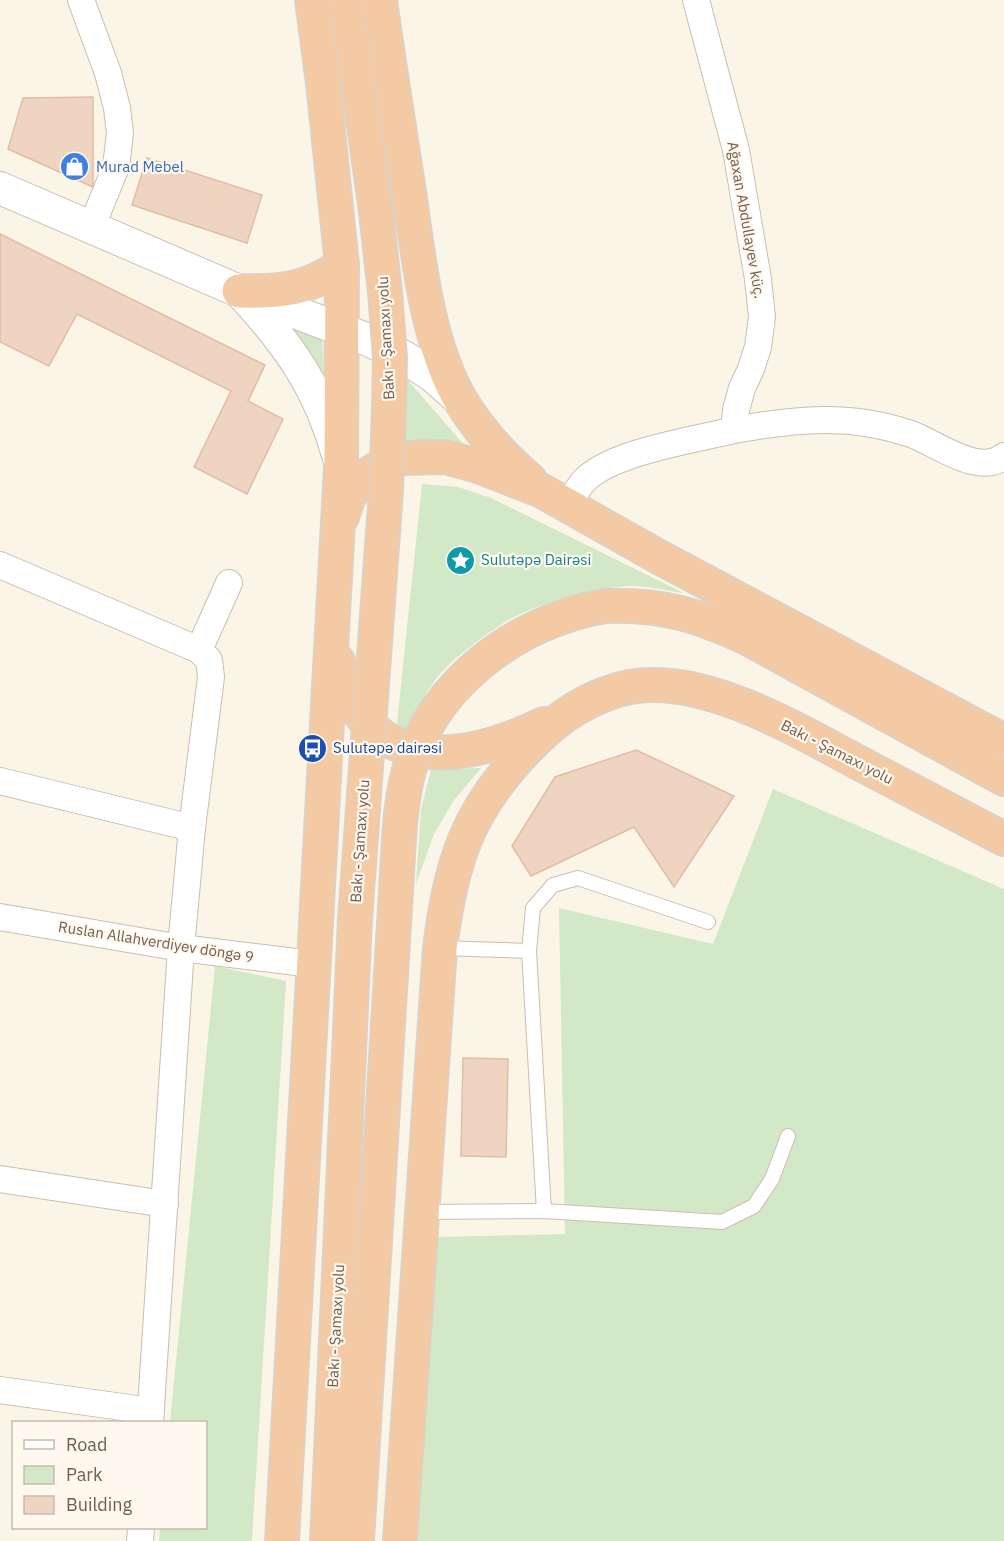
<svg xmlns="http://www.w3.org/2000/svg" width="1004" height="1541" viewBox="0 0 1004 1541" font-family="'IBM Plex Sans',sans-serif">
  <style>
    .green { fill: #d3e8c7 }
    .building { fill: #efd5c1; stroke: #e1bda3; stroke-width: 1.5 }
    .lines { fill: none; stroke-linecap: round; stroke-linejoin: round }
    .service-casing { stroke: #cdbdaf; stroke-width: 16 }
    .minor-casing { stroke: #cdbdaf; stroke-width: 28 }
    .tertiary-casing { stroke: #cdbdaf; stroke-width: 34 }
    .trunk-casing { stroke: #d8d2cd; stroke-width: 36 }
    .service { stroke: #fff; stroke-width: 14 }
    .minor { stroke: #fff; stroke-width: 26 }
    .tertiary { stroke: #fff; stroke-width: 32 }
    .trunk { stroke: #f4caa4; stroke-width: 33 }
    .trunk-bridge-casing { stroke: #d8d2cd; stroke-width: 36; stroke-linecap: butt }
    .trunk-bridge { stroke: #f4caa4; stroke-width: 33 }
    .labels { text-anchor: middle; stroke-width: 4.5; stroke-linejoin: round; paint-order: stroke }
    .shop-label { font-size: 15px; fill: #366cbe; stroke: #fef8ee; text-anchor: start }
    .street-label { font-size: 15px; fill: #745d4d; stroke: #fef8ee }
    .culture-label { font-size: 15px; fill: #0d838f; stroke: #fef8ee; text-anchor: start }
    .transit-label { font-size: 15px; fill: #164399; stroke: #fef8ee; text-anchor: start }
  </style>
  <rect width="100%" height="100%" fill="#fbf5e8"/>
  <!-- green -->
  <g class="green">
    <path d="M274,315L322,334L324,387Z"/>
    <path d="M405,377L466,447L400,439Z"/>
    <path d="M422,484L458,487L491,498L684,593C667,591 650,586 633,586C599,586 540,603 510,619C488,632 450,660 435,680C415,708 404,739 392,771Z"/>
    <path d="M481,768L454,800L434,834L416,884L421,809L431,770Z"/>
    <path d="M773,789L1004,889V1541H417L437,1237L565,1234L559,908L713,944Z"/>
    <path d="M215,966L286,981L252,1541H159L160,1528H206V1422H170Z"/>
  </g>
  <!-- building -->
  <g class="building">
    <path d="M93,97V187L8,149L23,98Z"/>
    <path d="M147,158L262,195L247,243L132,205Z"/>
    <path d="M0,234L265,365L248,401L283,419L247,494L194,467L231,391L77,314L49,366L0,342Z"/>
    <path d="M636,750L734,796L674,887L634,827L531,876L512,846L555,777Z"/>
    <path d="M463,1058L508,1059L506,1157L461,1156Z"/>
  </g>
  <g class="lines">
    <defs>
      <g id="service">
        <path d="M440,948L529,951L533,908L553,885L578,878L708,922"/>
        <path d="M529,951L544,1211"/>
        <path d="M421,1212L544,1211L722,1222L754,1206L772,1179L788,1136"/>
      </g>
      <g id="minor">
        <path d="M81,0L108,73L117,108L120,133L116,167L91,228"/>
        <path d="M734,430C796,419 850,413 911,434C936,443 979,477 1004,456"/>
        <path d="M568,505C573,498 577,489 583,482C609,452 695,440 734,430L736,410L742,388L751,369L758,347L762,317L758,279L736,150L696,0"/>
        <path d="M0,565L199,650L209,660L211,677L192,828L181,948L150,1422"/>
        <path d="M199,650L229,583"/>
        <path d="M0,781L192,828"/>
        <path d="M0,917L181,948L313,964"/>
        <path d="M0,1179L165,1204"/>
        <path d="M0,1390L151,1411"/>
        <path d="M140,1541L141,1528"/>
      </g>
      <g id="tertiary">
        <path d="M0,188L239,291L366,339L404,357L433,376L460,400"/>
        <path d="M242,294C289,345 319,387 338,455"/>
      </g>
      <g id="trunk">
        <path d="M346,0L375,204"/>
        <path d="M380,0C389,66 400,132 410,199C419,262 428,345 461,401C479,431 503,457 530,480"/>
        <path d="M239,291C281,292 307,290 342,265"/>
        <path d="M342,517L348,499L355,487L369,474L383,465L402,458L445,457L478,466L542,491L659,557L1004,741"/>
        <path d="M605,606C662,604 698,615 749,639L1004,779"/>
        <path d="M338,661C363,775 459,765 544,724"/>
        <path d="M282,1541L341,468L342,265L323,83L312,0"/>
        <path d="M327,1541L355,919"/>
        <path d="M357,1541L397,874"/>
        <path d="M400,1541L440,948C451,863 466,812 527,749C555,719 590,695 630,687C705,673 800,732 863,765C910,790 957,814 1004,839"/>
      </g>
    </defs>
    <!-- service casing -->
    <use href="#service" class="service-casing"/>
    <!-- minor casing -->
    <use href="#minor" class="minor-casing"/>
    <!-- tertiary casing -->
    <use href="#tertiary" class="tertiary-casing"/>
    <!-- trunk casing -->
    <use href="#trunk" class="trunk-casing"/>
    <!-- service -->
    <use href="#service" class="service"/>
    <!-- minor -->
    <use href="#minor" class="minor"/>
    <!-- tertiary -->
    <use href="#tertiary" class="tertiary"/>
    <!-- trunk -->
    <use href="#trunk" class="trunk"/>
    <defs>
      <g id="trunk-bridge">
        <path d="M397,874C399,839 400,803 409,770C432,682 520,620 605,606"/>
        <path d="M355,919L386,491L389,408L390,358L385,292L375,204"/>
      </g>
    </defs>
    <!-- trunk-bridge casing -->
    <use href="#trunk-bridge" class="trunk-bridge-casing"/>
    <!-- trunk-bridge -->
    <use href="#trunk-bridge" class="trunk-bridge"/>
  </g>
  <!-- icons -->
  <defs>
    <symbol id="shop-disc" viewBox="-11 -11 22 22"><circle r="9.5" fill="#3f7fe0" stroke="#fef8ee"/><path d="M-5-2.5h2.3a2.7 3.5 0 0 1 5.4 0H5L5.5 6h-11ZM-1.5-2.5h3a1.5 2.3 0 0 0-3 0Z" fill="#fff"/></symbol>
    <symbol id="sight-disc" viewBox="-11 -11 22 22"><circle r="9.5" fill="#0f9aa8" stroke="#fef8ee"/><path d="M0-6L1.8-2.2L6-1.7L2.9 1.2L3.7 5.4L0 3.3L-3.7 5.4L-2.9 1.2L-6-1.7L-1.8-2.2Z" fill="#fff"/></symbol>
    <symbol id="bus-disc" viewBox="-11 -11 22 22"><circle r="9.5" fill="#1a4fb4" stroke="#fef8ee"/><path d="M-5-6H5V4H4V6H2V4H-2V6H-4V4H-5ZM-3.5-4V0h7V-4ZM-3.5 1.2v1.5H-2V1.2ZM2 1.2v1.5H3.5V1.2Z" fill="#fff"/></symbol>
  </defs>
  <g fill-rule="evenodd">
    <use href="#shop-disc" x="58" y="150" width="33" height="33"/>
    <use href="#sight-disc" x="444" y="544" width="33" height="33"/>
    <use href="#bus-disc" x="296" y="732" width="33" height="33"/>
  </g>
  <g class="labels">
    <!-- shop labels -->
    <g class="shop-label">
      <text x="96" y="172">Murad Mebel</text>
    </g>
    <!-- street labels -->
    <g class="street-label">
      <text transform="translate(746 220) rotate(80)" y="5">Ağaxan Abdullayev küç.</text>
      <text transform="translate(386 338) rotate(-93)" y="5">Bakı - Şamaxı yolu</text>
      <text transform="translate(837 752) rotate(27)" y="5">Bakı - Şamaxı yolu</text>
      <text transform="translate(360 841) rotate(-86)" y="5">Bakı - Şamaxı yolu</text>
      <text transform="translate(156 942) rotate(9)" y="5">Ruslan Allahverdiyev döngə 9</text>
      <text transform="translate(336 1326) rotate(-87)" y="5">Bakı - Şamaxı yolu</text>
    </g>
    <!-- culture labels -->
    <g class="culture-label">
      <text x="481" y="565">Sulutəpə Dairəsi</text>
    </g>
    <!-- transit labels -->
    <g class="transit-label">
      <text x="333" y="753">Sulutəpə dairəsi</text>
    </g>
  </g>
  <!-- legend -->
  <rect x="12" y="1421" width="195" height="108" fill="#fef8ee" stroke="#c7baae" stroke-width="1.5"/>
  <rect x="24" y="1440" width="30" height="9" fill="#ffffff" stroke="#c7baae" stroke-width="1.5"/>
  <text x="66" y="1451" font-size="18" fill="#745d4d">Road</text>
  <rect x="24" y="1466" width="30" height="18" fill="#d3e8c7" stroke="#c7baae" stroke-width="1.5"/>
  <text x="66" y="1481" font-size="18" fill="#745d4d">Park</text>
  <rect x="24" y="1496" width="30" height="18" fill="#efd5c1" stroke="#c7baae" stroke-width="1.5"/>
  <text x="66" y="1511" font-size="18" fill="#745d4d">Building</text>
</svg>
